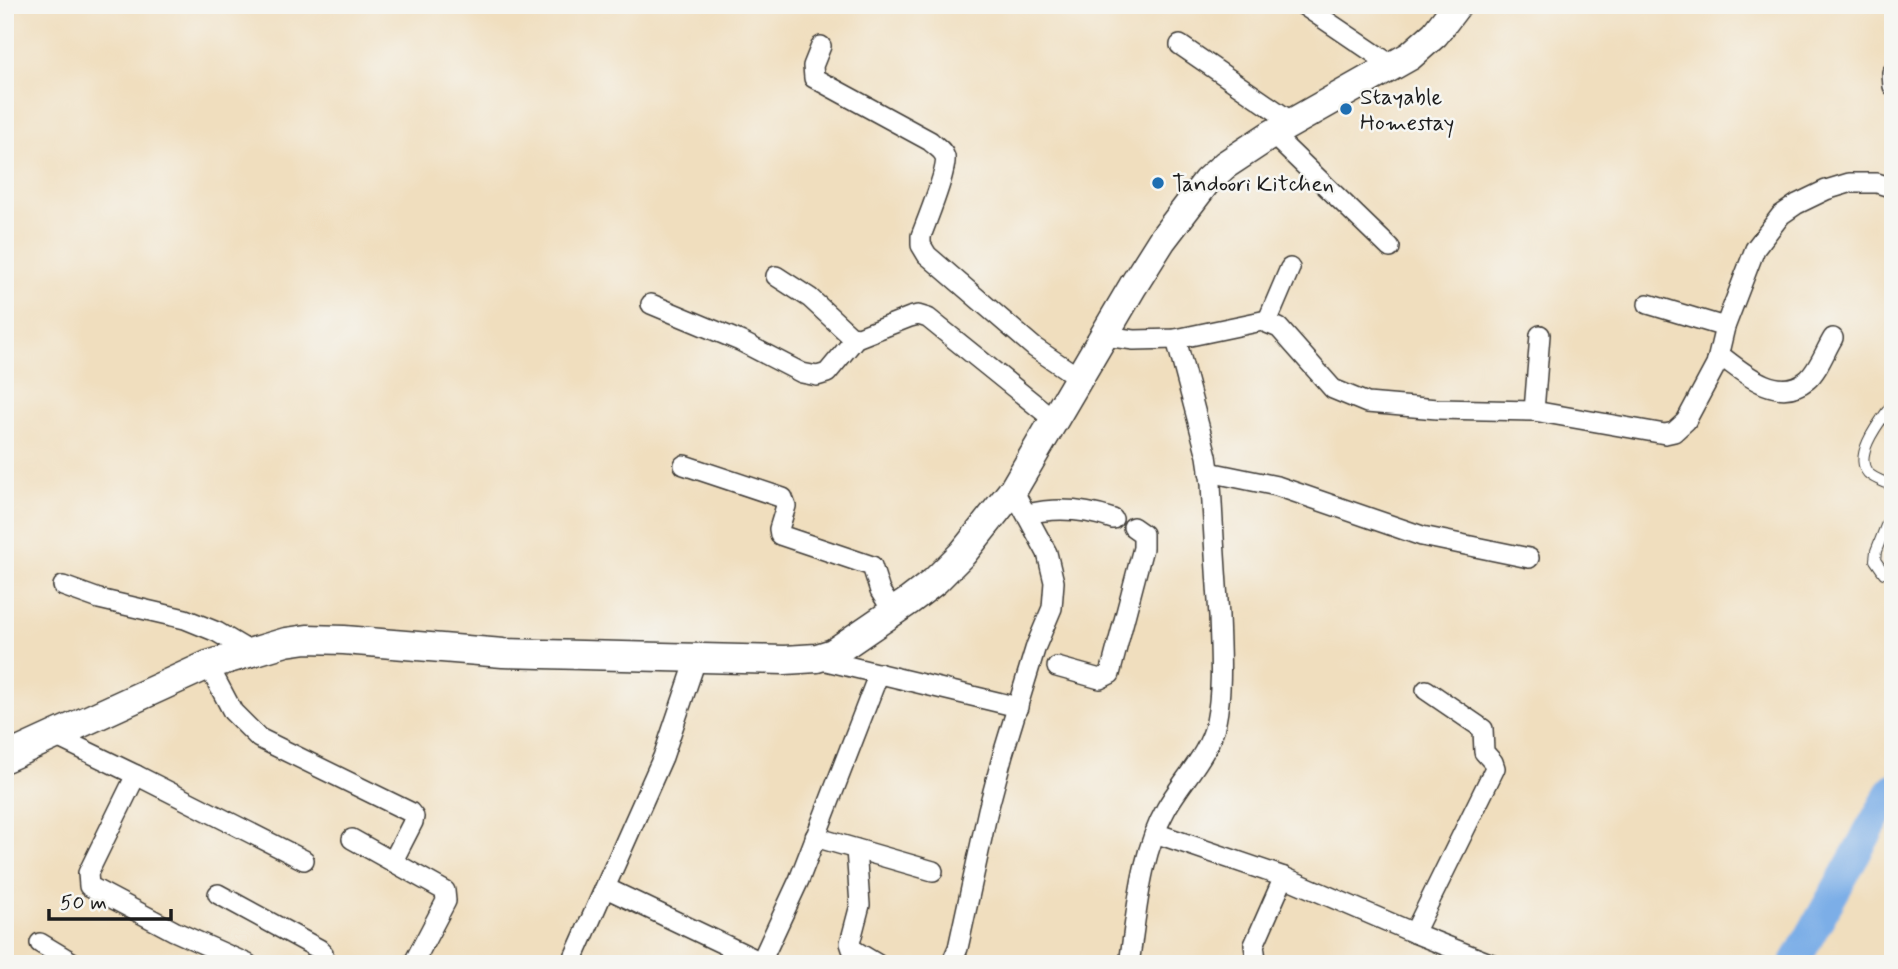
<svg xmlns="http://www.w3.org/2000/svg" width="1898" height="969" viewBox="0 0 1898 969" font-family="Mynerve,sans-serif">
  <style>
    .lines { fill: none; stroke-linecap: round; stroke-linejoin: round }
    .river { stroke: #7baee7; stroke-width: 30 }
    .lane-casing { stroke: #3c3934; stroke-width: 12 }
    .street-casing { stroke: #3c3934; stroke-width: 22 }
    .secondary-casing { stroke: #3c3934; stroke-width: 31 }
    .lane { stroke: #fff; stroke-width: 10 }
    .street { stroke: #fff; stroke-width: 19 }
    .secondary { stroke: #fff; stroke-width: 28 }
    .poi-dot { fill: #1f6fb2; stroke: #f6f6f2; stroke-width: 2.5 }
    .labels { text-anchor: middle; stroke-width: 5; stroke-linejoin: round; paint-order: stroke }
    .poi-label { font-size: 23px; fill: #1c1c1c; stroke: #f6f6f2; text-anchor: start }
  </style>
  <rect width="100%" height="100%" fill="#f6f6f2"/>
  <filter id="ink" filterUnits="userSpaceOnUse"><feTurbulence type="fractalNoise" baseFrequency=".0143" numOctaves="2"/><feDisplacementMap in="SourceGraphic" scale="14" xChannelSelector="R" yChannelSelector="G"/><feConvolveMatrix kernelMatrix="1 2 1 2 8 2 1 2 1" color-interpolation-filters="sRGB"/></filter>
  <filter id="wash" filterUnits="userSpaceOnUse"><feTurbulence type="fractalNoise" baseFrequency=".00686" numOctaves="4" result="noise"/><feDisplacementMap in="SourceGraphic" scale="28" xChannelSelector="R" yChannelSelector="G"/><feGaussianBlur stdDeviation="1.57" result="paint"/><feColorMatrix in="noise" values="0 0 0 0 0 0 0 0 0 0 0 0 0 0 0 0 0 1.4 0 .05"/><feComposite in="paint" operator="in"/></filter>
  <g filter="url(#wash)">
    <rect width="100%" height="100%" fill="#f0debe"/>
    <g class="lines">
      <!-- river -->
      <path class="river" d="M1794,964L1893,788"/>
    </g>
  </g>
  <g filter="url(#ink)">
    <g class="lines">
      <defs>
        <g id="lane">
          <path d="M1893,403C1882,419 1852,454 1868,473C1874,479 1885,482 1893,486"/>
          <path d="M1893,508L1876,551L1875,560L1884,573L1893,576"/>
        </g>
        <g id="street">
          <path d="M1303,5L1393,66"/>
          <path d="M1180,45L1292,122"/>
          <path d="M821,46L813,66L814,78L930,141C935,146 943,150 945,157C948,168 926,223 921,236V245L927,255L1035,348L1078,377"/>
          <path d="M1892,73L1893,86"/>
          <path d="M1272,134L1390,248"/>
          <path d="M776,276L810,298L851,336L859,337L910,317L918,315L928,318L1053,419"/>
          <path d="M651,304L740,341L802,373L817,376L827,373L856,338"/>
          <path d="M1648,304L1725,327"/>
          <path d="M1267,322L1290,268"/>
          <path d="M1105,336L1134,340L1176,339L1262,321L1279,328L1333,389L1367,403L1437,409L1534,411L1665,434L1674,432L1686,421L1716,365L1725,327L1755,249L1781,215L1797,204L1826,190L1849,183H1877L1893,188"/>
          <path d="M1720,355C1742,372 1778,404 1807,380C1818,371 1825,351 1833,338"/>
          <path d="M1534,411L1540,335"/>
          <path d="M684,465L783,498L786,506L779,529L780,535L872,566L880,591L894,613"/>
          <path d="M1209,472L1277,486L1422,536L1529,558"/>
          <path d="M1027,514C1057,507 1084,509 1113,519"/>
          <path d="M63,586L99,599L185,619L217,632L249,651"/>
          <path d="M818,659L1018,707"/>
          <path d="M208,665L233,712L259,738L410,812L414,817L413,822L393,861"/>
          <path d="M1057,667L1100,679L1110,674L1143,548V534L1133,527"/>
          <path d="M53,735L136,775L88,873L89,886L174,931L248,964"/>
          <path d="M136,775L304,860"/>
          <path d="M1155,833L1284,877L1414,933L1492,964"/>
          <path d="M815,837L933,871"/>
          <path d="M352,839L445,891L446,901L413,964"/>
          <path d="M856,849L860,905L850,943L852,949L877,964"/>
          <path d="M606,888L761,962"/>
          <path d="M218,894L319,949L323,953L319,964"/>
          <path d="M1414,933L1495,768L1493,762L1484,752L1483,729L1426,690"/>
          <path d="M40,943L75,964"/>
          <path d="M571,964L663,757L697,657"/>
          <path d="M760,964L799,880L879,673"/>
          <path d="M951,964L958,948L988,810L1003,754L1036,646L1052,608L1054,582L1047,553L1013,490"/>
          <path d="M1129,964C1137,912 1140,855 1166,809C1182,780 1209,755 1216,722C1223,688 1220,650 1219,616C1216,571 1213,527 1211,483L1207,456L1176,339"/>
          <path d="M1261,964L1256,959L1254,945L1284,877"/>
        </g>
        <path id="secondary" d="M5,758L208,665L286,642L307,639L344,640L503,653L785,660L817,658L833,653L909,601L935,581L963,553L1013,490L1133,286L1162,240L1207,181L1225,165L1272,134L1410,56L1435,34L1457,5"/>
      </defs>
      <!-- lane casing -->
      <use href="#lane" class="lane-casing"/>
      <!-- street casing -->
      <use href="#street" class="street-casing"/>
      <!-- secondary casing -->
      <use href="#secondary" class="secondary-casing"/>
      <!-- lane -->
      <use href="#lane" class="lane"/>
      <!-- street -->
      <use href="#street" class="street"/>
      <!-- secondary -->
      <use href="#secondary" class="secondary"/>
    </g>
  </g>
  <!-- markers -->
  <g class="poi-dot">
    <circle cx="1346" cy="109" r="7"/>
    <circle cx="1158" cy="183" r="7"/>
  </g>
  <g class="labels">
    <!-- poi labels -->
    <g class="poi-label">
      <text x="1360" y="104">Stayable<tspan x="1360" dy="26">Homestay</tspan></text>
      <text x="1172" y="191">Tandoori Kitchen</text>
    </g>
  </g>
  <!-- margin -->
  <rect width="1898" height="969" fill="none" stroke="#f6f6f2" stroke-width="28"/>
  <!-- scale -->
  <path d="M49 909v10h122v-10" fill="none" stroke="#1c1c1c" stroke-width="3.5"/>
  <text x="60" y="909" font-size="21" fill="#1c1c1c" stroke="#f6f6f2" stroke-width="5" paint-order="stroke">50 m</text>
</svg>
